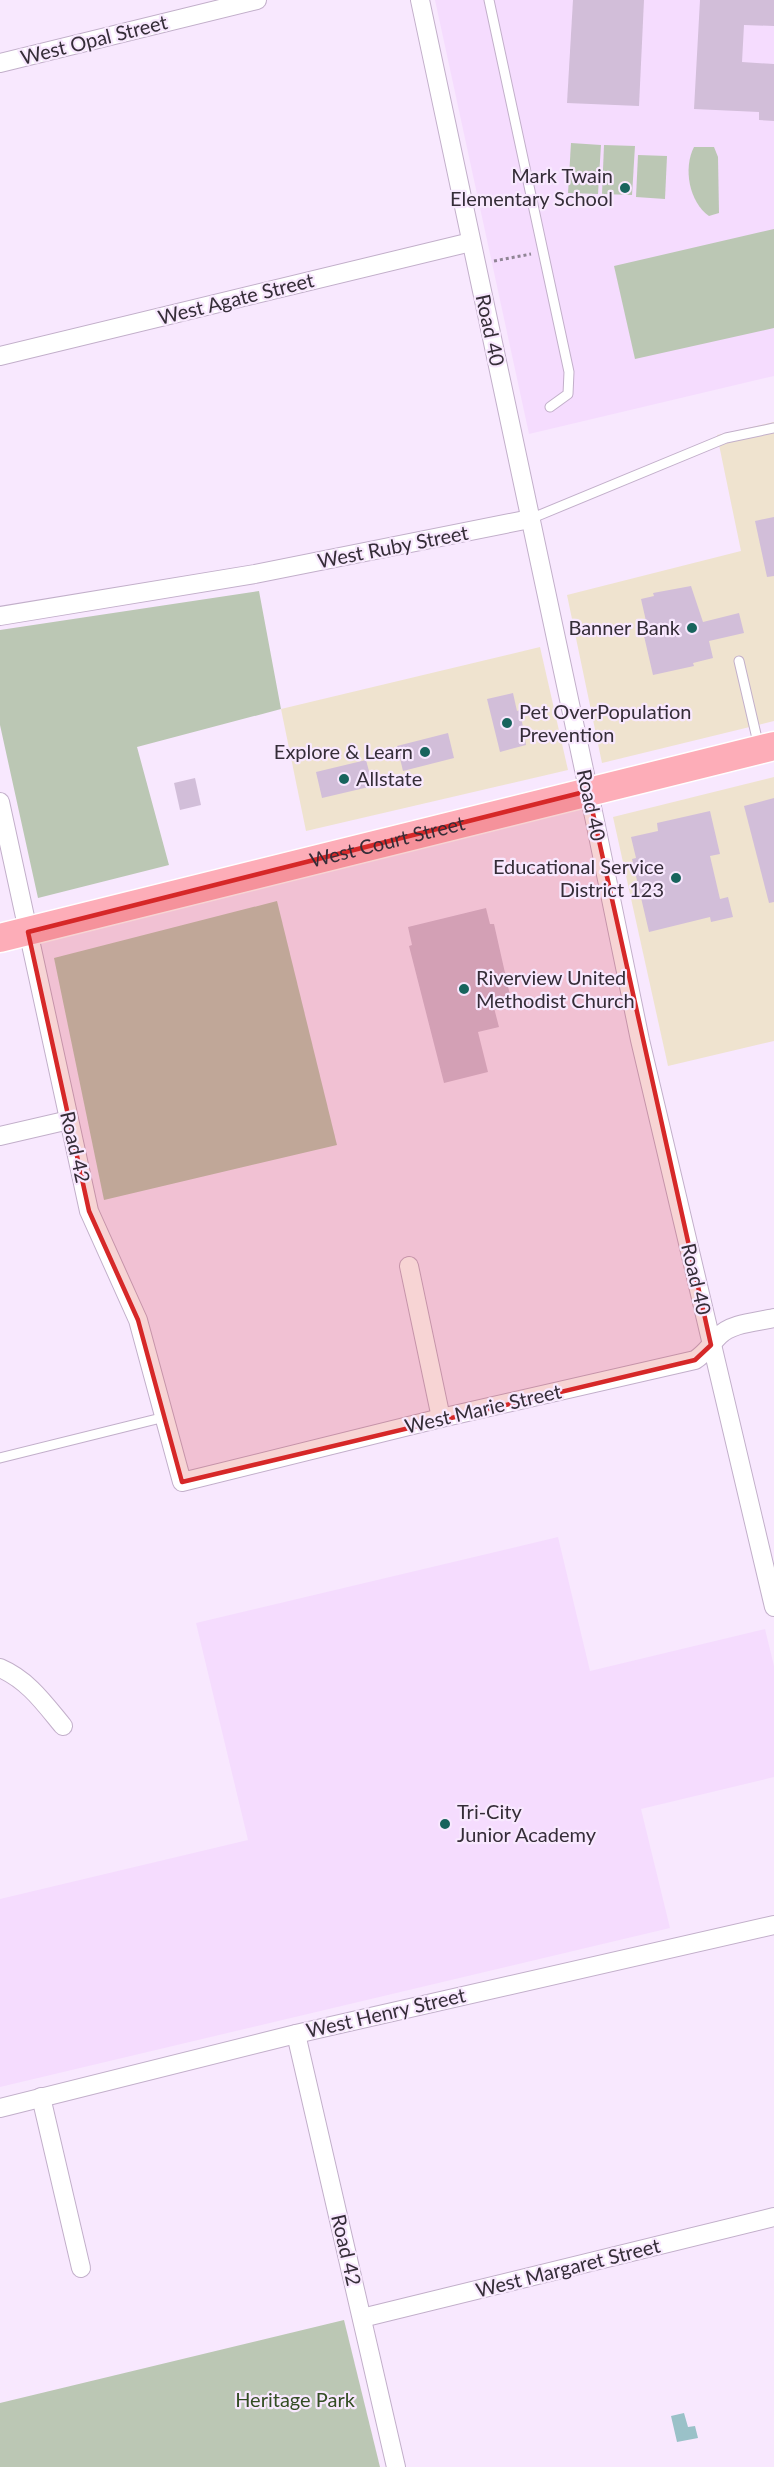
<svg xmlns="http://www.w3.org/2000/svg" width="774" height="2467" viewBox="0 0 774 2467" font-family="Lato,sans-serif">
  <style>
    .commercial { fill: #efe3cf }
    .built { fill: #f5dcfe }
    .green { fill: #bbc7b4 }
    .water { fill: #9ac1c8 }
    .building { fill: #d2bed9 }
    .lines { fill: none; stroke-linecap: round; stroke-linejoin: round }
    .service-casing { stroke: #c2afca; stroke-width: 11 }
    .minor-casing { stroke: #c2afca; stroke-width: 20 }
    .primary-casing { stroke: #fff; stroke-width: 31 }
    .path { stroke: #908595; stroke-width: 3; stroke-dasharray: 3 3; stroke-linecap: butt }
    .service { stroke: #fff; stroke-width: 9 }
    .minor { stroke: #fff; stroke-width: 18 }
    .primary { stroke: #fdadb8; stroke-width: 28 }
    .marked { fill: #d62828; fill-opacity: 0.2; stroke: #d62828; stroke-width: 4.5; stroke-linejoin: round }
    .poi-dot { fill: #18645d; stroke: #f8e8fe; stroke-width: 2 }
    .labels { text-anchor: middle; stroke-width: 4.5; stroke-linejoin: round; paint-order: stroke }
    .street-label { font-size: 20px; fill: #352d38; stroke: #f8e8fe }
    .poi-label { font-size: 20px; fill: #352d38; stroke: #f8e8fe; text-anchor: end }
    .park-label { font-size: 20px; fill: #334d23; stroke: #f8e8fe }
  </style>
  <rect width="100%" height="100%" fill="#f8e8fe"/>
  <!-- commercial -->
  <g class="commercial">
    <path d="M774,422V721L602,763L567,595L741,551L717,435Z"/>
    <path d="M540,647L568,770L306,831L281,709Z"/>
    <path d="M774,777V1041L668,1066L613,817Z"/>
  </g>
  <!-- built -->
  <g class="built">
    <path d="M435,0H774V376L529,434Z"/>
    <path d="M558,1537L590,1671L765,1629L774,1666V1777L641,1809L670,1928L0,2087V1899L248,1840L196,1623Z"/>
  </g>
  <!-- green -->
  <g class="green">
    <path d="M571,143L601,145L598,194L568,193Z"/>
    <path d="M604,145L635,146L632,195L602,194Z"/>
    <path d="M694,147H714L718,157L719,213L709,216C689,202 683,168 694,147Z"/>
    <path d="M638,155L667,156L665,199L636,197Z"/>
    <path d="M774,229V328L635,359L614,266Z"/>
    <path d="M259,591L281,709L137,747L169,865L38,898L0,725V630Z"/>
    <path d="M277,901L337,1145L104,1200L54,958Z"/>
    <path d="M344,2320L380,2467H0V2403Z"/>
  </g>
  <!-- water -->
  <path class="water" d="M684,2413L688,2427L695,2426L698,2438L677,2442L671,2416Z"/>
  <!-- building -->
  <g class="building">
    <path d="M573,0H644L639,106L567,103Z"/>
    <path d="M700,0H774V26L744,25L742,62L774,64V121L759,120V112L694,109Z"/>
    <path d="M774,517V576L767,577L755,521Z"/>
    <path d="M691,586L703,622L739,613L744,633L709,641L713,658L693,663L694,666L653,675L641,623L646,621L641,599L654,596L653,593Z"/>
    <path d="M513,693L517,711L520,710L526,745L500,752L487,699Z"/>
    <path d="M448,733L454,758L403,771L397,746Z"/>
    <path d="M366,760L373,786L322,798L316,772Z"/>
    <path d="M195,778L201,805L180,810L174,783Z"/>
    <path d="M774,798V902L769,903L744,806Z"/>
    <path d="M710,811L720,854L710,856L720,899L728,897L733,917L711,922L710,917L649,932L632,859L636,858L631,837L658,831L657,823Z"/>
    <path d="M486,908L490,924H494L510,995L505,996L506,1001L493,1004L499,1027L478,1032L488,1072L444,1083L409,946L412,945L408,927Z"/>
  </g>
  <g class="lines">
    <defs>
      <g id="service">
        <path d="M489,0L569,372L568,394L550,407"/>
        <path d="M530,519L726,438L774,428"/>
        <path d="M739,661L759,747"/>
        <path d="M0,1458L165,1417"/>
      </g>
      <g id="minor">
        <path d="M420,0L596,826L640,1040L774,1607"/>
        <path d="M0,63L257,0"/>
        <path d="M0,356L471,242"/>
        <path d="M0,616L255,574L530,519"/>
        <path d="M0,802L89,1211L138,1320L182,1482L441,1418L695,1360C706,1353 710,1345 719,1336C731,1323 757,1322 774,1318"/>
        <path d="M0,1136L69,1120"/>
        <path d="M409,1266L441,1418"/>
        <path d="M0,1668C28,1680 44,1703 63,1726"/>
        <path d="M296,2034L396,2467"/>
        <path d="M41,2097L81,2268"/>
        <path d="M0,2108L296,2034L774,1925"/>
        <path d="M362,2318L774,2217"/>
      </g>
      <g id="primary">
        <path id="s1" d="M0,938L774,746"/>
      </g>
    </defs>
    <!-- service casing -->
    <use href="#service" class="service-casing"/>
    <!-- minor casing -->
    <use href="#minor" class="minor-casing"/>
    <!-- primary casing -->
    <use href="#primary" class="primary-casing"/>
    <!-- path -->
    <path class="path" d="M494,261L531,254"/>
    <!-- service -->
    <use href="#service" class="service"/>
    <!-- minor -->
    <use href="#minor" class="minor"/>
    <!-- primary -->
    <use href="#primary" class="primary"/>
  </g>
  <!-- marked area -->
  <path class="marked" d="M588,791L711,1345L695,1360L182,1482L138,1320L89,1211L28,932Z"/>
  <!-- markers -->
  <g class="poi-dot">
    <circle cx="625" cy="188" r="6"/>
    <circle cx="692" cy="628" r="6"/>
    <circle cx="507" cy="723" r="6"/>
    <circle cx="425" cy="752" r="6"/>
    <circle cx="344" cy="779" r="6"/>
    <circle cx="676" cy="878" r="6"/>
    <circle cx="464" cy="989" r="6"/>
    <circle cx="445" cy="1824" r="6"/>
  </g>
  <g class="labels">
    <!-- street labels -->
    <g class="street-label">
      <text transform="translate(94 40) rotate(-14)" y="7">West Opal Street</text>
      <text transform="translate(236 299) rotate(-14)" y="7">West Agate Street</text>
      <text transform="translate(490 330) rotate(78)" y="7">Road 40</text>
      <text transform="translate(393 547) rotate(-11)" y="7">West Ruby Street</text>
      <text transform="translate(591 805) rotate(78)" y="7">Road 40</text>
      <text dy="7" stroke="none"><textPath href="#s1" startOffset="399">West Court Street</textPath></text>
      <text transform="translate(75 1147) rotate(77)" y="7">Road 42</text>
      <text transform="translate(696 1279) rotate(77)" y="7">Road 40</text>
      <text transform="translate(483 1409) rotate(-13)" y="7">West Marie Street</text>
      <text transform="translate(386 2013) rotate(-13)" y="7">West Henry Street</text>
      <text transform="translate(346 2250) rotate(77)" y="7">Road 42</text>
      <text transform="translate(568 2268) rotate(-14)" y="7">West Margaret Street</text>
    </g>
    <!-- poi labels -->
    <g class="poi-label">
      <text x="613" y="183">Mark Twain<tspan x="613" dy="23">Elementary School</tspan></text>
      <text x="680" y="635">Banner Bank</text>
      <text x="519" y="719" text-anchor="start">Pet OverPopulation<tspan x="519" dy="23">Prevention</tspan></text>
      <text x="413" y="759">Explore &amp; Learn</text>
      <text x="356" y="786" text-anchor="start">Allstate</text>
      <text x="664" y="874">Educational Service<tspan x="664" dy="23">District 123</tspan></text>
      <text x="476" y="985" text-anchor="start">Riverview United<tspan x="476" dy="23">Methodist Church</tspan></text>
      <text x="457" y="1819" text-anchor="start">Tri-City<tspan x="457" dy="23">Junior Academy</tspan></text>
    </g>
    <!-- park labels -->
    <g class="park-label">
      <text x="295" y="2407">Heritage Park</text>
    </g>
  </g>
</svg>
